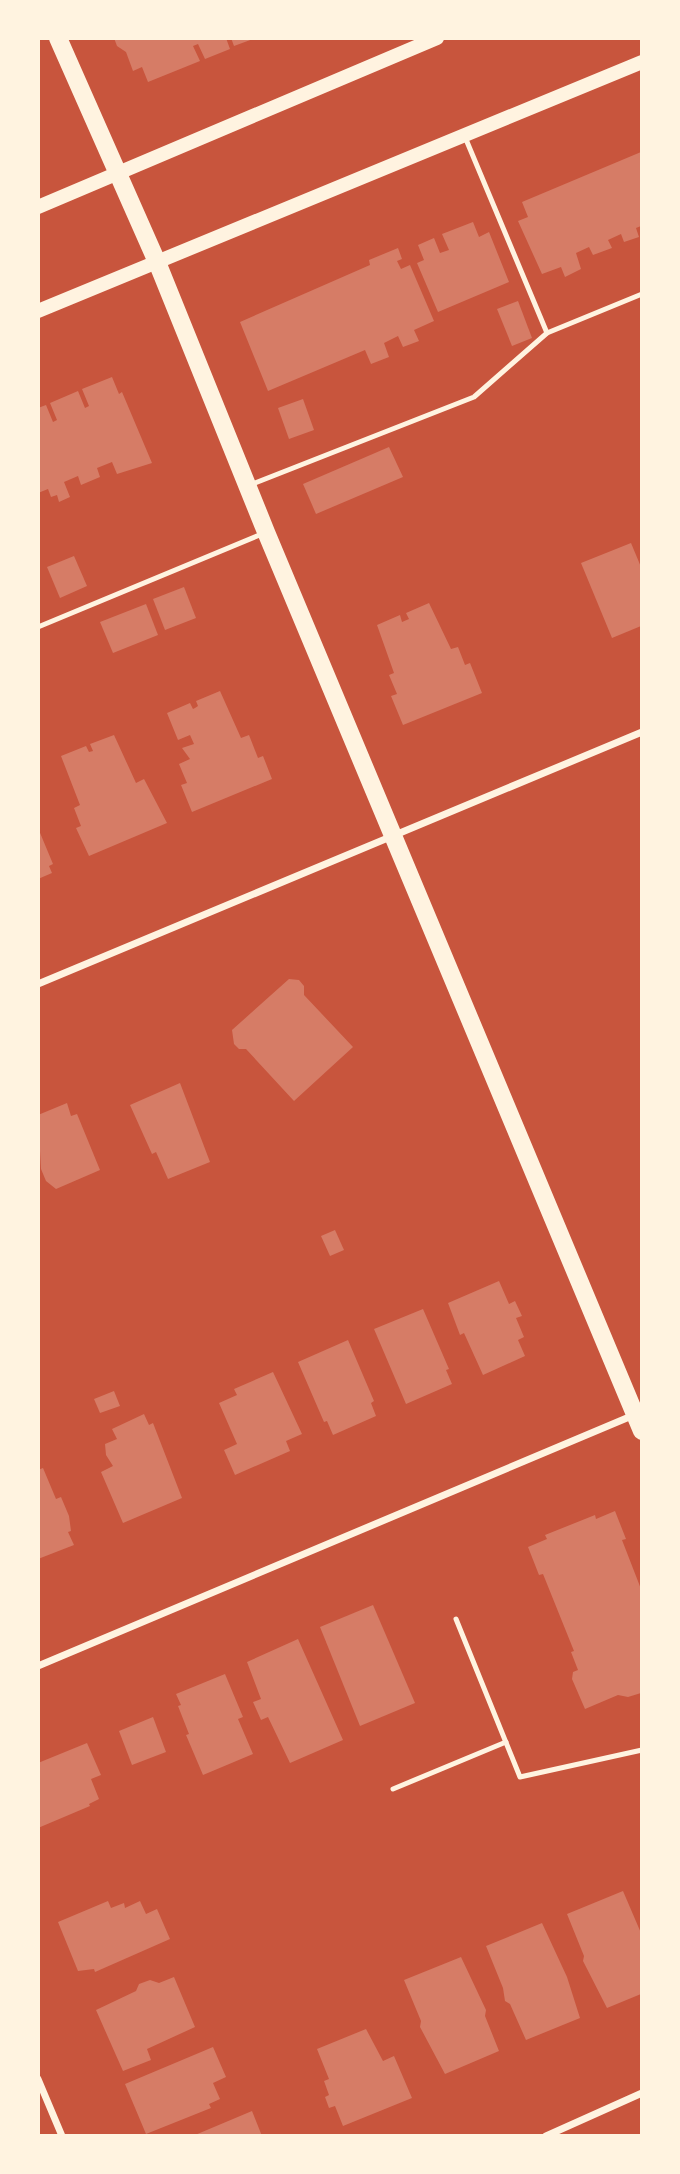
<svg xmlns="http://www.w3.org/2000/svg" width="680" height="2174" viewBox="0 0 680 2174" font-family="'Alegreya Sans',sans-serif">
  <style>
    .building { fill: #d67c66 }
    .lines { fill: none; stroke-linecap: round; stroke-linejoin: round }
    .service { stroke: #fff3e0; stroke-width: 5 }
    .minor { stroke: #fff3e0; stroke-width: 7 }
    .secondary { stroke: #fff3e0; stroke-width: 14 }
    .primary { stroke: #fff3e0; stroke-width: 18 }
  </style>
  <rect width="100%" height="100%" fill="#c8553d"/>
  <!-- building -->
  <g class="building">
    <path d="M114,38H226L230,49L205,59L198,44L193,46L200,61L148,82L142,67L133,71L126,52L117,46Z"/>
    <path d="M231,38H253V39L234,46Z"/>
    <path d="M641,152V226L636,228L639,237L624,242L621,234L608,240L612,248L593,255L589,247L576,253L581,269L565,277L561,267L542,274L518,221L528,217L522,202Z"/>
    <path d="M473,222L479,237L489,232L509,282L438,312L417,263L424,260L418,245L434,238L440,253L449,250L442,234Z"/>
    <path d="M398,248L402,259L397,261L401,269L410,265L434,321L414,330L419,341L403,347L398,336L384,343L389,357L371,364L365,350L268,391L240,322L370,265L369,260Z"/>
    <path d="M518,301L532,338L512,346L497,309Z"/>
    <path d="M112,377L119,394L122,392L152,463L117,474L112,462L97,468L100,477L81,485L78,476L64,482L70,497L59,502L57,495L51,497L48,489L38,493V408L46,405L53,422L57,420L50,403L78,391L85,408L89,406L82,389Z"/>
    <path d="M303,399L314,430L289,439L278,408Z"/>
    <path d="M389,447L403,477L316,514L303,484Z"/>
    <path d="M631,543L641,567V626L612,638L581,563Z"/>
    <path d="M74,556L87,586L60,598L47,567Z"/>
    <path d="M184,587L196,618L165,630L153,599Z"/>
    <path d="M429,603L451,649L458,647L465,665L470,663L482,693L403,725L391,696L397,694L389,675L394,673L377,625L400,615L402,622L409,619L406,613Z"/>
    <path d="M146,604L158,635L113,653L100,622Z"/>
    <path d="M220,691L241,738L249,735L258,758L263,756L272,779L192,812L181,785L187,783L179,764L190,759L182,748L194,744L190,735L178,740L167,713L190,703L193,709L195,708L198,706L196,701Z"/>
    <path d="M114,735L136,783L144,779L167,823L89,856L76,828L81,826L74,808L80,805L61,756L86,746L89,752L93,751L90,744Z"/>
    <path d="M38,828L53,864L49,866L52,873L38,879Z"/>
    <path d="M289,979L299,980L304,986V995L353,1047L294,1101L246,1049H239L234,1044L232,1030Z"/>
    <path d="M180,1083L210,1162L168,1179L156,1152L152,1154L130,1105Z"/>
    <path d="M67,1103L71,1116L77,1114L100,1170L56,1189L46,1181L41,1169L38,1115Z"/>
    <path d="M335,1230L344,1250L330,1256L321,1236Z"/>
    <path d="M499,1281L509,1304L515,1301L522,1316L516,1318L524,1337L518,1340L525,1356L483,1375L464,1333L460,1335L448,1303Z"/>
    <path d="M423,1309L449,1369L446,1370L452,1384L406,1404L374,1329Z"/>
    <path d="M348,1340L374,1401L371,1403L376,1416L333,1435L327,1421L324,1422L298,1362Z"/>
    <path d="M273,1372L302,1434L286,1441L290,1451L235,1475L224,1450L237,1444L219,1403L237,1395L234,1389Z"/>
    <path d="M114,1391L120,1406L100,1413L94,1399Z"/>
    <path d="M144,1414L149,1425L153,1423L182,1498L123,1523L101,1472L113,1466L106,1455L105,1444L117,1439L112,1429Z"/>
    <path d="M43,1468L56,1499L61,1497L69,1516L71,1531L68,1532L74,1545L38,1559V1470Z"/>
    <path d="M615,1511L626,1539L622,1540L641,1589V1693L628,1697L618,1695L585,1709L572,1679L573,1672L578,1670L571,1652L574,1651L543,1574L539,1575L528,1547L547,1539L545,1535L595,1515L596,1519Z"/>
    <path d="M373,1605L415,1703L360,1726L320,1627Z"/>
    <path d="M298,1639L343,1740L290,1763L268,1717L261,1720L253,1702L261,1699L247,1662Z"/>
    <path d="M225,1674L243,1717L238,1719L253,1754L203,1775L186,1735L189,1734L178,1706L181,1705L176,1694Z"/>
    <path d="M153,1717L166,1752L132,1765L119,1731Z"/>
    <path d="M87,1743L101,1775L91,1779L99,1799L89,1804L90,1806L38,1828V1763Z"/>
    <path d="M623,1891L641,1933V1994L607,2008L583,1961L584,1956L567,1914Z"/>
    <path d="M108,1901L111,1908L124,1903L125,1908L140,1901L146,1914L157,1909L170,1939L95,1972L94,1969L78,1971L58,1922Z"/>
    <path d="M542,1923L567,1977L580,2018L526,2040L510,2004L505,2001L503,1988L486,1946Z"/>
    <path d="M461,1957L486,2010L485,2016L499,2051L445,2074L420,2027L421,2021L404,1980Z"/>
    <path d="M174,1977L195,2027L147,2049L151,2060L123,2071L96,2010L136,1991L139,1984L150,1980L159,1983Z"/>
    <path d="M366,2029L383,2061L394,2056L412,2098L343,2126L335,2106L329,2108L325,2097L329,2095L324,2081L329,2079L317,2049Z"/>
    <path d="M213,2047L226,2077L213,2083L220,2099L209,2104L211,2108L146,2134L125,2084Z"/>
    <path d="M252,2111L262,2136H195V2135Z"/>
  </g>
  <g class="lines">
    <!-- service -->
    <g class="service">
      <path d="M547,333L642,294"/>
      <path d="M250,485L474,397L547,333L465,137"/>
      <path d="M38,627L262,534"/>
      <path d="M456,1619L520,1777L642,1750"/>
      <path d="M393,1789L506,1742"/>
    </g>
    <!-- minor -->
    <g class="minor">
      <path d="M38,984L642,732"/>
      <path d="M38,1666L634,1415"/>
      <path d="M38,2079L62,2136"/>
      <path d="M546,2136L642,2093"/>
    </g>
    <!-- secondary -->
    <g class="secondary">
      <path d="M38,207L437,38"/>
      <path d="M38,311L642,62"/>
    </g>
    <!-- primary -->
    <path class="primary" d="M58,38L157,262L266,532L642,1431"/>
  </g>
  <!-- border -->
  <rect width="680" height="2174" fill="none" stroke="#fff3e0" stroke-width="80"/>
</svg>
